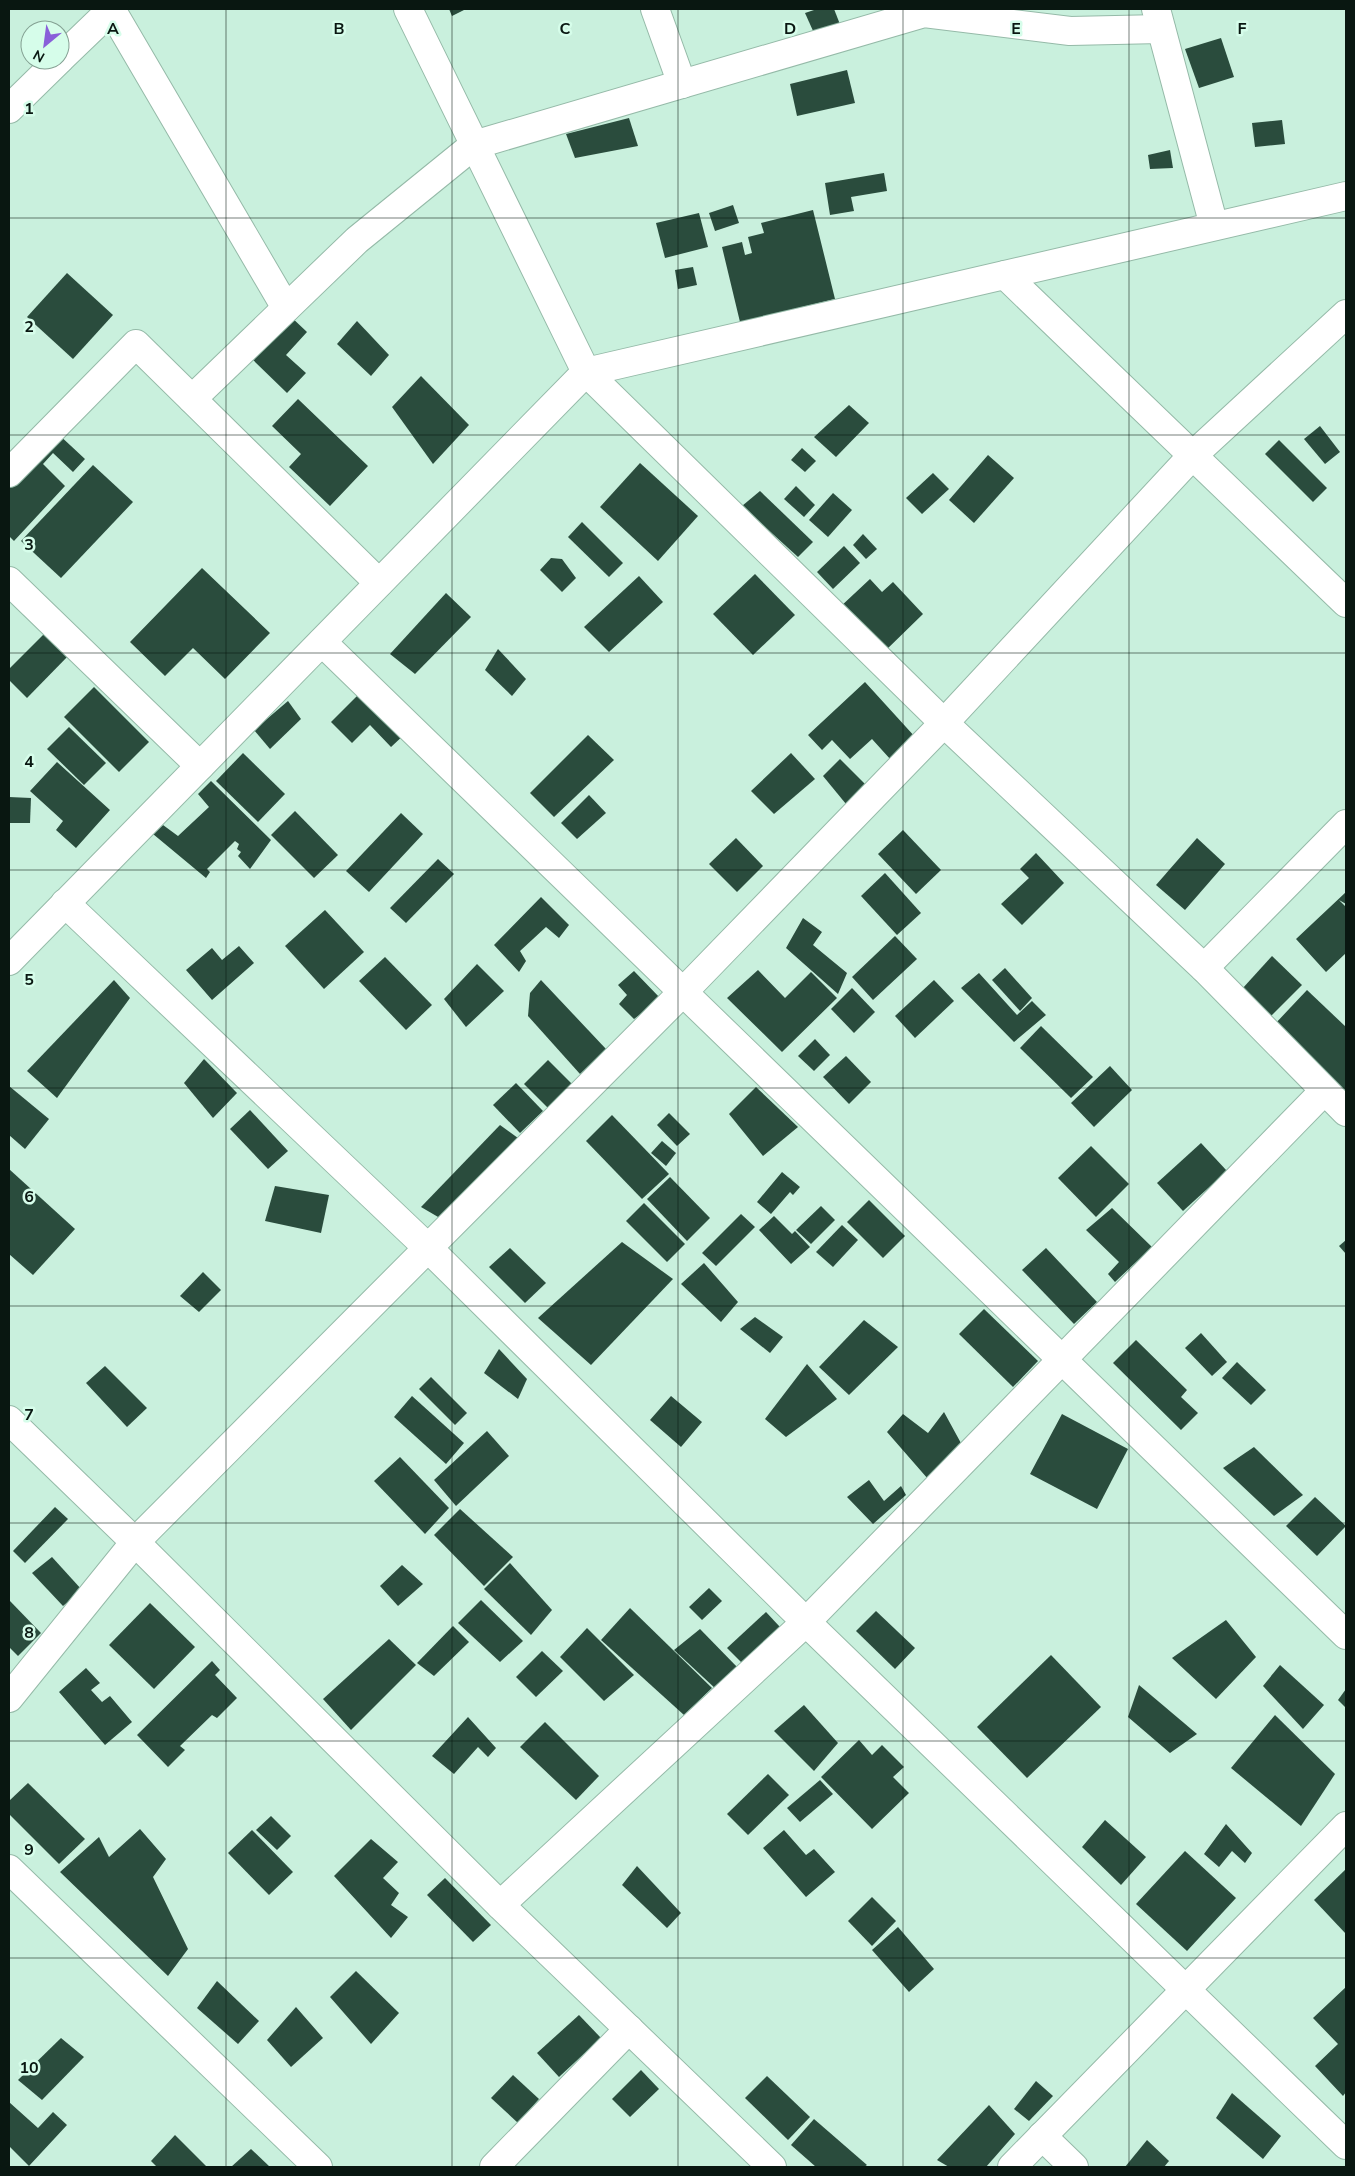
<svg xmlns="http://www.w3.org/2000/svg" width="1355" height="2176" viewBox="0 0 1355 2176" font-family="'Nunito Sans',sans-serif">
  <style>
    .building { fill: #2a4c3d }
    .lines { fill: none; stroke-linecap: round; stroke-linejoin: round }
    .minor-casing { stroke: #95baa8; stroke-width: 30 }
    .minor { stroke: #fff; stroke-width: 28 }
    .grid { fill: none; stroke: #091711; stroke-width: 1; stroke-opacity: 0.55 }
    .grid-label { font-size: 16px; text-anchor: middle; font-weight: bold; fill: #091711; stroke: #d6fdea; stroke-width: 5; stroke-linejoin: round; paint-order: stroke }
  </style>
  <rect width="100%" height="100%" fill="#c9f0dd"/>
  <!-- building -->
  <g class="building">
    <path d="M449,9H466L452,16Z"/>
    <path d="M817,9H834L843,32L818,42L805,13Z"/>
    <path d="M1221,38L1234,77L1199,88L1185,49Z"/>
    <path d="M847,70L855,103L797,116L790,84Z"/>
    <path d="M629,118L638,146L575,158L566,134Z"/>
    <path d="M1282,120L1285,144L1255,147L1252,123Z"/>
    <path d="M1170,150L1173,168L1150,169L1148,155Z"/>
    <path d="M884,173L887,191L851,197L854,211L830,215L825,183Z"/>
    <path d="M733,205L739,223L715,231L709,213Z"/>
    <path d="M813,210L835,299L740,322L722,247L742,242L745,255L752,253L748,237L764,233L761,223Z"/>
    <path d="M699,213L708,247L665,258L656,223Z"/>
    <path d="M693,267L697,285L678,289L675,270Z"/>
    <path d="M67,273L113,315L73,359L27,317Z"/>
    <path d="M289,315L307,332L286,355L306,373L287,393L250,357Z"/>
    <path d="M357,321L389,355L371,376L337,344Z"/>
    <path d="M421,376L469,425L433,464L392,407Z"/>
    <path d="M298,399L368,466L330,506L289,467L301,454L272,426Z"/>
    <path d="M849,405L869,423L836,457L814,437Z"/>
    <path d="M1320,426L1340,452L1325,464L1304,439Z"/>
    <path d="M56,432L85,459L73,472L53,453L43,464L65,486L14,541L9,536V483Z"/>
    <path d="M1279,440L1327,488L1313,502L1265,454Z"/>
    <path d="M802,448L816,461L805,472L791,460Z"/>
    <path d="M988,455L1014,478L974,523L949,500Z"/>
    <path d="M640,463L698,516L658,561L600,507Z"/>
    <path d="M93,465L133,502L61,578L21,541Z"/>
    <path d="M933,473L949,489L922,514L906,498Z"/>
    <path d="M796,486L815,505L804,517L784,499Z"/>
    <path d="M760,491L813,542L798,557L742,506Z"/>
    <path d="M833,493L852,510L828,537L809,520Z"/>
    <path d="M582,522L623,563L609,577L568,537Z"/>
    <path d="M863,534L877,549L866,559L853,545Z"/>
    <path d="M844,546L860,563L833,589L817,572Z"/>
    <path d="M551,558L562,559L576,578L562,592L540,570Z"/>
    <path d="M202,568L270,633L225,679L193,648L165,676L130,642Z"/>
    <path d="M755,574L795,615L753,655L713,614Z"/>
    <path d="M639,576L663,602L609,652L584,627Z"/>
    <path d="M870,579L882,592L893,582L923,614L883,653L839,608Z"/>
    <path d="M446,593L471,617L415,674L390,654Z"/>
    <path d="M48,630L71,653L27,698L9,680V669Z"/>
    <path d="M498,649L526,679L512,696L485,670Z"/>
    <path d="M865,682L916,738L891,760L872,739L850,759L832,740L822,750L808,735Z"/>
    <path d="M94,687L149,742L119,772L64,717Z"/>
    <path d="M362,691L406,733L391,747L370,725L352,743L331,722Z"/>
    <path d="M288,701L301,719L270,749L254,730Z"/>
    <path d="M69,727L106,763L84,785L47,749Z"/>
    <path d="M588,735L614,760L554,817L530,793Z"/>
    <path d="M243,753L285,794L258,822L216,781Z"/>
    <path d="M791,753L815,779L774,814L751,791Z"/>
    <path d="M840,759L865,784L846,804L823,776Z"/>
    <path d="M57,762L110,810L76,848L56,830L63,821L30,791Z"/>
    <path d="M211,781L271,840L250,869L238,856L241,852L237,849L239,844L235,841L207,869L210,872L206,878L153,834L163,825L178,836L209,807L198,794Z"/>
    <path d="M589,795L606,813L577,839L561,823Z"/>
    <path d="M9,797L31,798L30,823H9Z"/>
    <path d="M295,811L338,855L314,878L271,835Z"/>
    <path d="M401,813L423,834L369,892L346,871Z"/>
    <path d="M903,830L941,870L916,894L878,854Z"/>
    <path d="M736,838L763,866L737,892L709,864Z"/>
    <path d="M1197,838L1225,864L1185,910L1156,885Z"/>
    <path d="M1036,853L1064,883L1022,925L1001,904L1029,878L1020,869Z"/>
    <path d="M438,859L454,874L406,923L390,908Z"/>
    <path d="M885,873L921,913L897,935L861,896Z"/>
    <path d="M1346,892V904L1339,900L1346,907V953L1326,972L1296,939Z"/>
    <path d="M541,897L569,925L559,938L546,927L520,951L526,961L519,972L494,945Z"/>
    <path d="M325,910L364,952L324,989L285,946Z"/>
    <path d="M803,918L822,932L813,945L847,973L838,994L786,948Z"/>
    <path d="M895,936L917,959L873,1000L852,977Z"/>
    <path d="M239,946L254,963L212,1000L186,970L212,948L222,960Z"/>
    <path d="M1272,956L1302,985L1268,1019L1242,989Z"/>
    <path d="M385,957L432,1005L406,1030L359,981Z"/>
    <path d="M477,964L504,991L466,1027L444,999Z"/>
    <path d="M1005,968L1032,998L1020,1011L992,980Z"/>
    <path d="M758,970L785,998L811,972L837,998L782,1052L727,998Z"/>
    <path d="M634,971L661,999L634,1019L619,1004L627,995L618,985Z"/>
    <path d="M979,973L1017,1015L1032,1001L1046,1015L1014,1042L961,988Z"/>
    <path d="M114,980L130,998L57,1098L27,1071Z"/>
    <path d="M541,980L606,1049L580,1074L528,1016L530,993Z"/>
    <path d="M934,980L954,1001L915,1038L895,1016Z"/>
    <path d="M852,988L875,1012L854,1033L831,1009Z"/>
    <path d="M1307,990L1346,1027V1093L1274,1025Z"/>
    <path d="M1041,1026L1093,1077L1071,1098L1020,1048Z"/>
    <path d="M815,1039L830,1055L814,1071L798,1056Z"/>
    <path d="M846,1056L871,1082L849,1104L823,1077Z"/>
    <path d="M204,1059L237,1093L213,1118L184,1083Z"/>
    <path d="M548,1060L573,1085L549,1109L524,1084Z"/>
    <path d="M1110,1066L1132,1090L1094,1127L1071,1103Z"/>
    <path d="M516,1083L543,1111L520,1133L493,1105Z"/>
    <path d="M9,1086L49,1119L25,1149L9,1135Z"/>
    <path d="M756,1087L798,1127L763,1156L729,1114Z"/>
    <path d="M250,1110L288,1151L268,1169L230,1129Z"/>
    <path d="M669,1113L690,1134L677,1146L657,1125Z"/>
    <path d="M612,1115L669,1174L642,1199L586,1141Z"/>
    <path d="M500,1125L522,1141L445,1221L421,1207Z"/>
    <path d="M662,1141L676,1153L666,1166L651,1153Z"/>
    <path d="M1201,1143L1227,1171L1183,1211L1157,1183Z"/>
    <path d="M1091,1146L1129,1184L1096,1217L1058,1178Z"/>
    <path d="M9,1169L75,1229L33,1275L9,1254Z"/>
    <path d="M782,1172L800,1187L793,1195L790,1192L771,1214L757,1202Z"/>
    <path d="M670,1177L710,1218L687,1241L647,1199Z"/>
    <path d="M275,1186L329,1195L321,1233L265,1221Z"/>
    <path d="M869,1200L905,1236L883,1258L847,1222Z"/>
    <path d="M644,1203L685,1244L667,1262L626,1221Z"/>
    <path d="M821,1206L835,1220L811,1244L796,1230Z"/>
    <path d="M1112,1208L1152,1247L1115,1282L1108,1274L1119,1262L1086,1230Z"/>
    <path d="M741,1214L755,1227L716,1266L702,1253Z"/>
    <path d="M774,1216L792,1234L795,1231L810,1247L791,1264L759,1230Z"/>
    <path d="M842,1225L858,1240L833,1267L816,1252Z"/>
    <path d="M1346,1240V1254L1339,1246Z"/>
    <path d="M622,1242L673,1279L591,1365L538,1318Z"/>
    <path d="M510,1248L546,1283L525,1303L489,1267Z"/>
    <path d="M1046,1248L1097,1302L1074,1324L1022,1270Z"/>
    <path d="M704,1263L738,1302L721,1322L681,1284Z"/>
    <path d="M203,1272L221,1290L199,1312L180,1296Z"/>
    <path d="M984,1309L1038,1361L1013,1387L959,1334Z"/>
    <path d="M755,1317L783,1337L770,1353L740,1329Z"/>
    <path d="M864,1320L898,1347L849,1395L819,1367Z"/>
    <path d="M1201,1333L1227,1362L1212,1376L1185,1348Z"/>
    <path d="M1136,1340L1187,1390L1181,1397L1198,1413L1181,1430L1113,1363Z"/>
    <path d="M499,1349L527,1379L518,1399L484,1373Z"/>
    <path d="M1237,1362L1266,1390L1251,1405L1222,1378Z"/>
    <path d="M807,1364L837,1399L786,1437L765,1419Z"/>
    <path d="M105,1366L147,1408L127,1427L86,1383Z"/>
    <path d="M431,1377L467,1413L455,1425L419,1389Z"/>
    <path d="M412,1396L464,1443L446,1464L394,1417Z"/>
    <path d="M671,1396L702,1422L681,1447L650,1420Z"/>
    <path d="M944,1412L962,1445L928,1479L887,1432L903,1414L928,1433Z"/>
    <path d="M1062,1414L1128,1449L1097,1509L1030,1474Z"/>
    <path d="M487,1431L509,1456L456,1506L434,1480Z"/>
    <path d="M1254,1447L1303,1495L1274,1516L1223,1468Z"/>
    <path d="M400,1457L449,1508L425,1534L374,1481Z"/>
    <path d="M869,1480L884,1501L901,1486L906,1495L873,1524L847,1497Z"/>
    <path d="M1315,1497L1346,1526L1317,1556L1286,1526Z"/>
    <path d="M55,1507L68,1519L25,1563L13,1551Z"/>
    <path d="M460,1509L513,1557L484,1586L434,1535Z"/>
    <path d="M52,1557L82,1590L63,1606L32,1573Z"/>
    <path d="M510,1563L552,1610L531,1635L484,1589Z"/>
    <path d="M402,1565L423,1584L398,1606L380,1586Z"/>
    <path d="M709,1588L722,1601L702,1620L689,1607Z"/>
    <path d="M9,1600L41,1633L18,1656L9,1647Z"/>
    <path d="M481,1600L523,1641L500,1662L458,1623Z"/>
    <path d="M150,1603L195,1647L154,1689L109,1645Z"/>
    <path d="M630,1608L712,1688L684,1715L601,1640Z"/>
    <path d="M876,1611L915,1648L895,1669L856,1631Z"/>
    <path d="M766,1612L780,1627L742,1663L727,1648Z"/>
    <path d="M1226,1620L1256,1657L1216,1699L1172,1658Z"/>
    <path d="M453,1626L469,1642L434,1676L417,1663Z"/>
    <path d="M587,1628L634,1675L604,1701L560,1657Z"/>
    <path d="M700,1629L739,1669L717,1690L674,1650Z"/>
    <path d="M389,1639L416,1665L351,1730L323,1699Z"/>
    <path d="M542,1651L563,1671L536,1697L516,1677Z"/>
    <path d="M1051,1655L1101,1707L1027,1778L977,1727Z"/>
    <path d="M212,1661L220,1670L215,1675L237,1698L217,1718L212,1715L180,1746L185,1750L168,1767L137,1735Z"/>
    <path d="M1280,1665L1324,1705L1303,1729L1263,1686Z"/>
    <path d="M86,1668L100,1683L91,1690L102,1702L110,1696L132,1722L105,1745L59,1692Z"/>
    <path d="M1139,1685L1197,1734L1170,1753L1128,1717Z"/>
    <path d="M1346,1689V1708L1338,1700Z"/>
    <path d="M804,1705L838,1743L814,1771L774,1731Z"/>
    <path d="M1275,1715L1335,1774L1301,1826L1231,1768Z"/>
    <path d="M468,1717L496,1748L488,1757L478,1747L454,1774L432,1756Z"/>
    <path d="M545,1722L599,1776L576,1800L520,1747Z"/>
    <path d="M859,1740L872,1755L882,1745L904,1767L893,1777L909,1793L872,1829L821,1777Z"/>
    <path d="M768,1774L789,1795L748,1835L727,1814Z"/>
    <path d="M820,1780L833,1794L800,1822L787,1808Z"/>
    <path d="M28,1783L85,1839L59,1864L9,1814V1801Z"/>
    <path d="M271,1816L291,1836L277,1850L256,1830Z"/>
    <path d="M1105,1820L1146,1857L1121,1885L1082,1847Z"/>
    <path d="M1226,1824L1252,1853L1245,1863L1232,1851L1219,1867L1204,1854Z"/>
    <path d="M140,1829L166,1859L153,1877L188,1949L168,1976L60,1872L99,1837L109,1857Z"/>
    <path d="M252,1830L293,1872L269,1895L228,1853Z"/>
    <path d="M784,1830L806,1855L814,1849L835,1872L806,1897L763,1848Z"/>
    <path d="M371,1839L398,1862L383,1878L399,1893L391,1905L408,1917L391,1938L334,1876Z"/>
    <path d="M1185,1851L1236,1898L1187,1951L1136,1904Z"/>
    <path d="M637,1866L681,1913L667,1928L622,1885Z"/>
    <path d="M1346,1869V1934L1314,1900Z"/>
    <path d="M445,1878L491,1925L473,1942L427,1895Z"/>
    <path d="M872,1897L896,1921L872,1946L848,1921Z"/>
    <path d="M898,1927L934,1969L909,1992L872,1950Z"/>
    <path d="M356,1971L399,2013L371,2044L330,1997Z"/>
    <path d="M217,1981L259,2021L238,2044L197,2008Z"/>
    <path d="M1346,1987V2092L1343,2096L1315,2066L1338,2044L1313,2018Z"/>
    <path d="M296,2007L323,2038L291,2067L267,2040Z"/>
    <path d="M579,2015L601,2038L559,2077L537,2053Z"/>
    <path d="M61,2038L84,2057L42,2100L18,2080Z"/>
    <path d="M641,2070L659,2089L630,2117L612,2099Z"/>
    <path d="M513,2075L539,2099L518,2123L491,2098Z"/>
    <path d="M767,2076L810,2117L788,2140L745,2098Z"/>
    <path d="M1036,2081L1053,2096L1029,2121L1014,2109Z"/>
    <path d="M1232,2093L1281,2136L1263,2159L1216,2118Z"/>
    <path d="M9,2102L38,2128L53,2112L67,2125L29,2166L9,2146Z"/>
    <path d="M989,2105L1015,2134L986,2167H949L937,2160Z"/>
    <path d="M814,2119L867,2165L864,2167H816L791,2145Z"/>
    <path d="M175,2135L207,2167H157L151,2161Z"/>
    <path d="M1147,2140L1169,2161L1164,2167H1125Z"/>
    <path d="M251,2149L270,2167H231Z"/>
  </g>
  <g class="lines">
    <defs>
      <g id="minor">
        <path d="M111,9L286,308"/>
        <path d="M408,9L586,372L944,723L1204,968L1346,1112"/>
        <path d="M655,9L682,84"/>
        <path d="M1156,9L1214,226"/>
        <path d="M60,59L111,10"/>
        <path d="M9,109L59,60"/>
        <path d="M1005,275L1346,603"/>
        <path d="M192,399L357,240L474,145L924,13L1070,31L1161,29"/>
        <path d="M9,473L136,344L379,583"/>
        <path d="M9,581L200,766"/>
        <path d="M322,642C664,972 1004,1305 1346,1635"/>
        <path d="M65,903L429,1249L806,1622L1346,2145"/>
        <path d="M9,961L586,372L1346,196"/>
        <path d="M1204,968L1346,824"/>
        <path d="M9,1420L135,1542L500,1905L772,2167"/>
        <path d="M9,1698L135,1542L684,991L944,723L1192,456L1346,314"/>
        <path d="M9,1869L318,2167"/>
        <path d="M500,1905L806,1622L1324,1091"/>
        <path d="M1042,2136L1074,2167"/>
        <path d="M494,2167L629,2029"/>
        <path d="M1012,2167L1346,1826"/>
      </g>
    </defs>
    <!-- minor casing -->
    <use href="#minor" class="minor-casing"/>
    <!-- minor -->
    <use href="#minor" class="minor"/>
  </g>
  <!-- grid -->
  <path class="grid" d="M226,9V2167M452,9V2167M678,9V2167M903,9V2167M1129,9V2167M9,218H1346M9,435H1346M9,653H1346M9,870H1346M9,1088H1346M9,1306H1346M9,1523H1346M9,1741H1346M9,1958H1346"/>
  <g class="grid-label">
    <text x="113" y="34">A</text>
    <text x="339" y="34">B</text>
    <text x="565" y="34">C</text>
    <text x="790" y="34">D</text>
    <text x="1016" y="34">E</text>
    <text x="1242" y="34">F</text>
    <text x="29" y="114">1</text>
    <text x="29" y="332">2</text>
    <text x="29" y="550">3</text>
    <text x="29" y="767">4</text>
    <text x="29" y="985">5</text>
    <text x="29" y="1202">6</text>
    <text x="29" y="1420">7</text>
    <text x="29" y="1638">8</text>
    <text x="29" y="1855">9</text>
    <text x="29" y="2073">10</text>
  </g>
  <!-- border -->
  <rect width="1355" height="2176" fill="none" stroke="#091711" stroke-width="20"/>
  <!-- north arrow -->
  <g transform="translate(45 45) rotate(209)"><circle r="24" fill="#d6fdea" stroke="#84a193"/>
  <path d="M0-4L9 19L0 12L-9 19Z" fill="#895fd9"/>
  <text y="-8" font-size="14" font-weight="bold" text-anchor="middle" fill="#091711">N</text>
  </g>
</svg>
